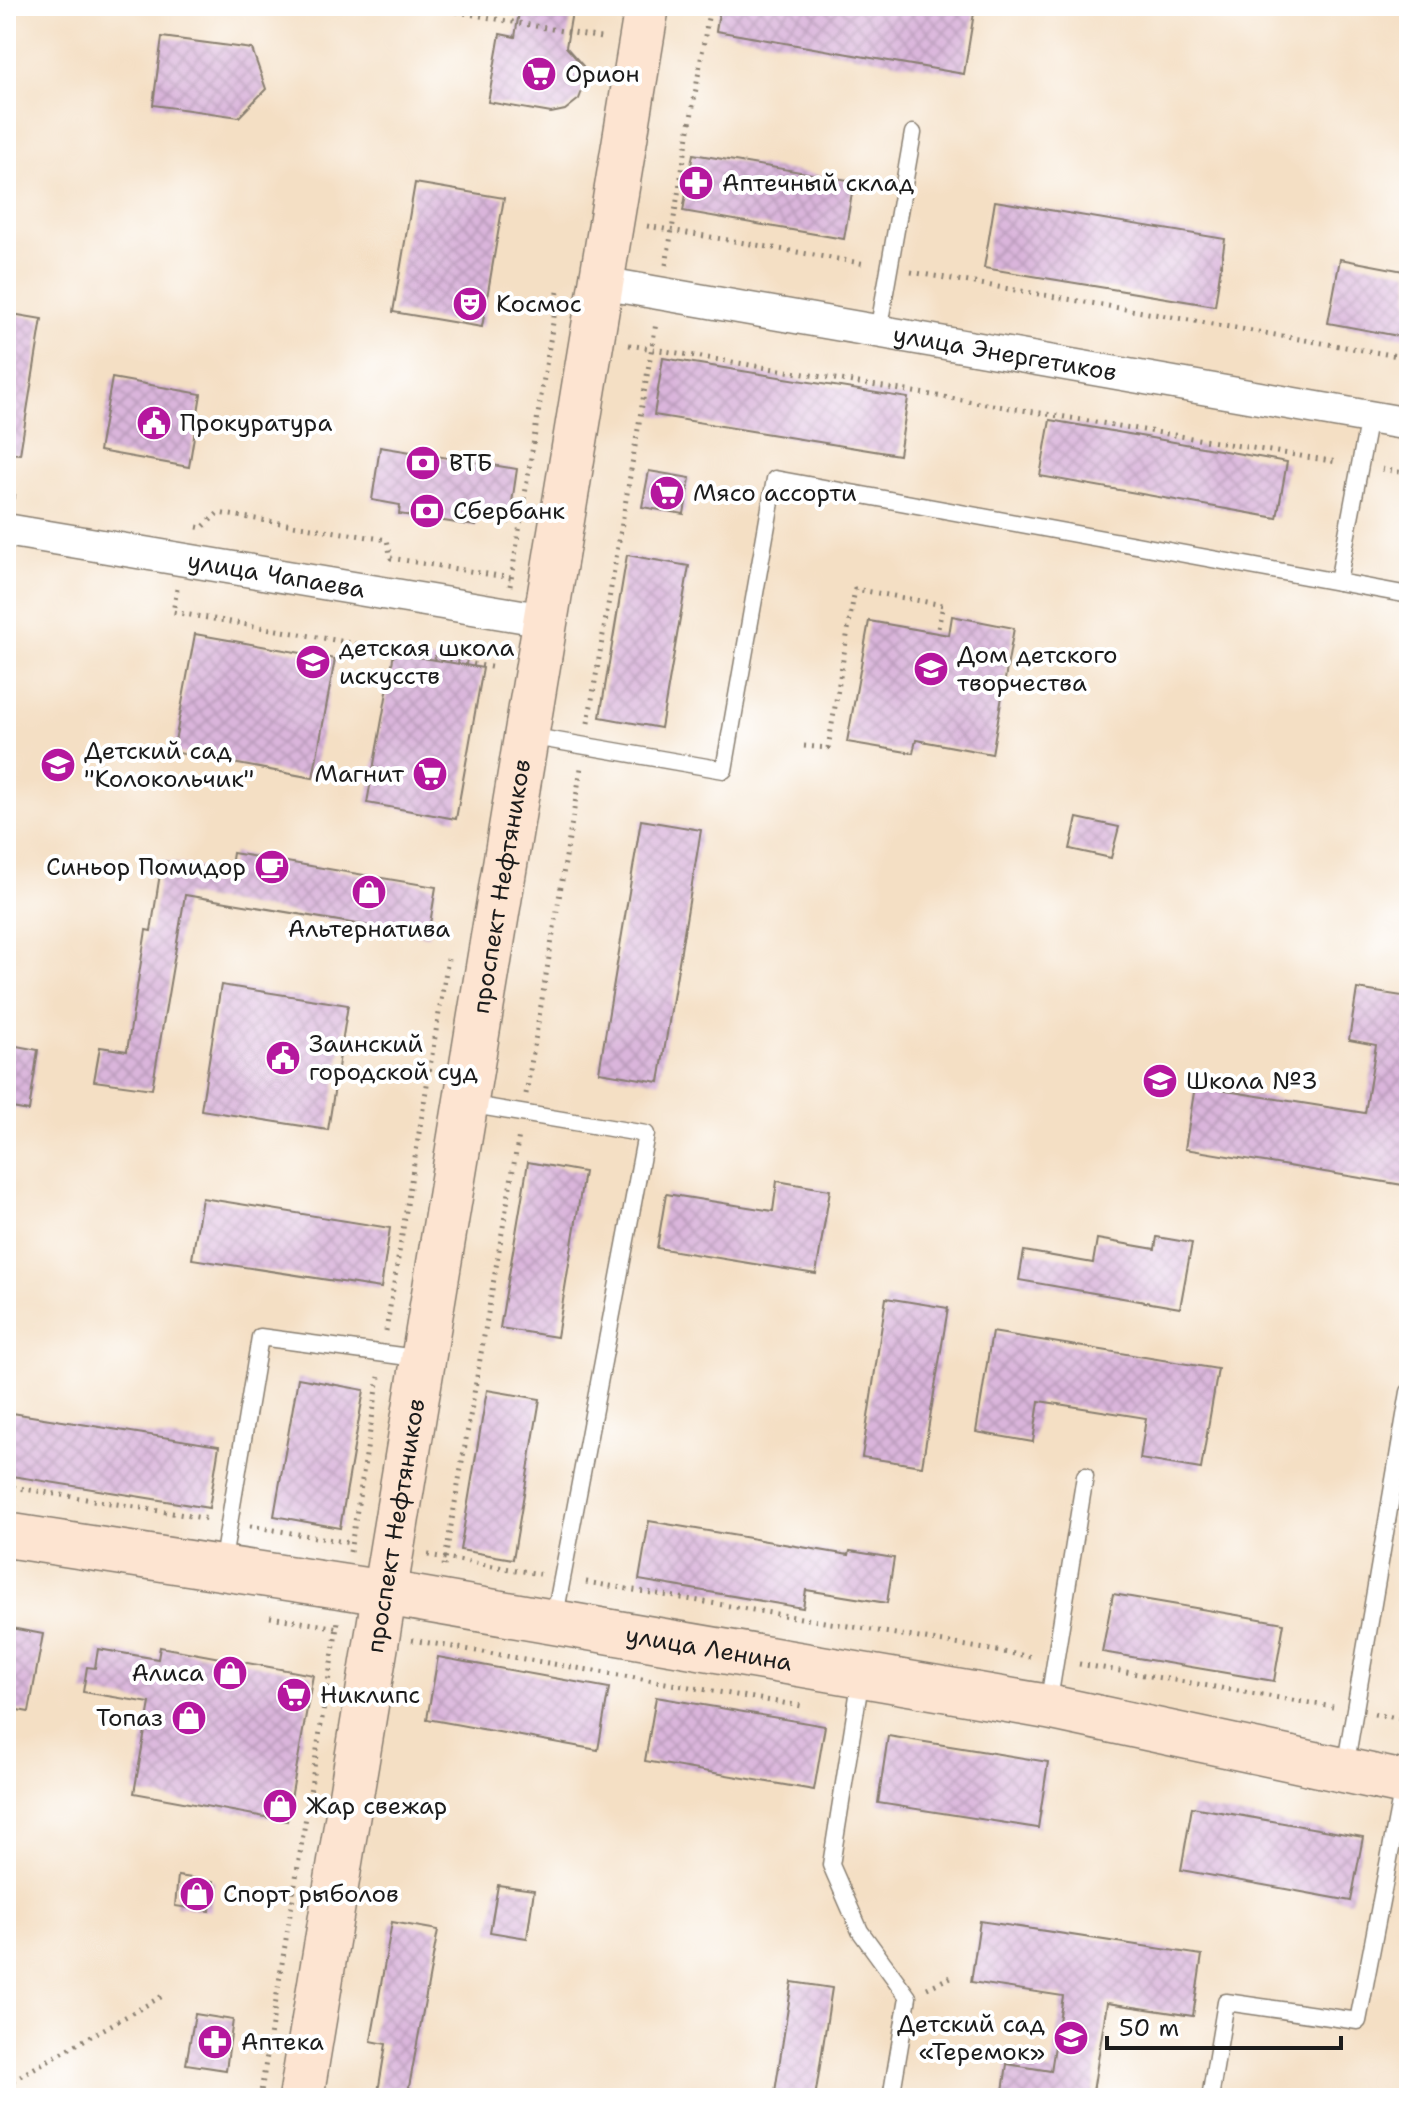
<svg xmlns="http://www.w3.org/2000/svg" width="1415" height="2104" viewBox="0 0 1415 2104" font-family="'Shantell Sans',sans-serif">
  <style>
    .building { fill: url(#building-cross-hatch) }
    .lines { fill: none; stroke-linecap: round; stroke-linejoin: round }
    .lane-casing { stroke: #887e70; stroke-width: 19 }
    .street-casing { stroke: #887e70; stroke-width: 35 }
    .secondary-casing { stroke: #887e70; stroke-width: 47 }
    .path { stroke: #887e70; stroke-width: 5; stroke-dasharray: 2 6; stroke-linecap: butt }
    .lane { stroke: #fff; stroke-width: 16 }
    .street { stroke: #fff; stroke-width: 32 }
    .secondary { stroke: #fde4d1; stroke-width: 44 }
    .labels { text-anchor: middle; stroke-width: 8; stroke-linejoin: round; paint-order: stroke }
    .poi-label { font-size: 24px; fill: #1c1c1c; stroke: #fff; text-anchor: start }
    .street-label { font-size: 24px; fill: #1c1c1c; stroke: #fff }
  </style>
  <defs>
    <pattern id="building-cross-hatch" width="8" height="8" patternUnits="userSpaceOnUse" patternTransform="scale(2)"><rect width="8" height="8" fill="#dab5db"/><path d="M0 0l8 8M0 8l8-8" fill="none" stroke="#ba9bbb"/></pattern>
  </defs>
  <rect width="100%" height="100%" fill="#fff"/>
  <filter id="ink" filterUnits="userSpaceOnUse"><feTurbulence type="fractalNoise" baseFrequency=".0125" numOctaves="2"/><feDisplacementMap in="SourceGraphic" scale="16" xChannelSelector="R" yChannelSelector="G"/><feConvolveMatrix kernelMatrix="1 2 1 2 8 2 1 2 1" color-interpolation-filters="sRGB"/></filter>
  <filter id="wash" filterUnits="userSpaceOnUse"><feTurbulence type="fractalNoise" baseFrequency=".006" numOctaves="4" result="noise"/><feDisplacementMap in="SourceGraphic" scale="32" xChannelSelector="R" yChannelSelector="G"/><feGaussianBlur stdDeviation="1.8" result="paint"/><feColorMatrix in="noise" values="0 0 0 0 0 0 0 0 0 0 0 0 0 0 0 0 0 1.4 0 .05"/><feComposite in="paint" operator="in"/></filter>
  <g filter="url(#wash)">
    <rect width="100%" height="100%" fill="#f4dfc4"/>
    <g id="blocks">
      <!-- building -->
      <g class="building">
        <path d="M520,6H573L566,47L583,66L585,83L579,99L565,110L551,113L488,102L500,34L515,37Z"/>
        <path d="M720,6H933L974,13L964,74L716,31Z"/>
        <path d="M162,37L252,49L266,89L239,117L153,105Z"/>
        <path d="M693,154L854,181L844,239L683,211Z"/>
        <path d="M415,183L504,198L482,327L393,312Z"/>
        <path d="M995,201L1225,239L1215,306L984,268Z"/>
        <path d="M1340,259L1409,272V338L1328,323Z"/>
        <path d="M6,313L42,319L20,454L6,453Z"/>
        <path d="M663,358L908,398L899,455L654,415Z"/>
        <path d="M112,378L201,394L189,467L99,451Z"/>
        <path d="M1050,420L1287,462L1277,518L1040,476Z"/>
        <path d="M380,447L517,469L509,523L478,518L476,526L399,514L400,505L372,500Z"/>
        <path d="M649,471L690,478L684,514L642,507Z"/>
        <path d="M627,555L689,566L661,728L600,717Z"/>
        <path d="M952,616L1014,628L992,754L916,740L913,753L847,742L869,621L949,635Z"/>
        <path d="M195,634L335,659L313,778L173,752Z"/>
        <path d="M394,653L483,668L456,819L367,803Z"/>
        <path d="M1077,818L1119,827L1111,858L1070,849Z"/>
        <path d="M641,820L701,830L659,1082L599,1072Z"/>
        <path d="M233,853L436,887L428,936L185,895L152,1089L94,1081L100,1047L127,1051L146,930L151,931L162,861L230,872Z"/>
        <path d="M221,985L348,1005L328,1130L201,1110Z"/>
        <path d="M1357,989L1409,997V1186L1185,1149L1195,1086L1365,1113L1376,1045L1349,1040Z"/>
        <path d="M6,1044L38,1050L29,1111L6,1107Z"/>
        <path d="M528,1162L584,1172L557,1337L500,1328Z"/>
        <path d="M777,1181L830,1190L816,1274L657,1248L666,1194L773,1211Z"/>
        <path d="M202,1198L390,1228L381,1288L192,1259Z"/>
        <path d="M1157,1237L1192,1243L1180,1308L1019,1280L1024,1251L1093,1263L1097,1239L1155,1249Z"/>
        <path d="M886,1298L948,1308L922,1466L862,1457Z"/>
        <path d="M992,1332L1218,1369L1201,1469L1140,1459L1146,1418L1039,1401L1033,1442L976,1432Z"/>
        <path d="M298,1378L364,1390L340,1528L274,1516Z"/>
        <path d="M487,1390L540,1399L513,1559L460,1550Z"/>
        <path d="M6,1412L219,1446L209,1508L6,1475Z"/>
        <path d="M649,1521L849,1555L850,1551L894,1558L887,1603L806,1590L803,1608L639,1580Z"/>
        <path d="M1113,1594L1284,1623L1274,1681L1102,1652Z"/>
        <path d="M6,1627L43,1634L29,1712L6,1708Z"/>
        <path d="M160,1647L313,1675L287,1821L134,1793L150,1703L83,1692L87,1667L95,1668L98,1649L158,1659Z"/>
        <path d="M438,1657L609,1688L598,1750L427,1719Z"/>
        <path d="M656,1697L825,1726L814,1790L645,1761Z"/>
        <path d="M888,1736L1048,1762L1038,1828L878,1803Z"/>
        <path d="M1192,1807L1363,1837L1351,1901L1181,1870Z"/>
        <path d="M178,1876L214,1881L210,1911L175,1906Z"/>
        <path d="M498,1885L534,1890L527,1938L490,1932Z"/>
        <path d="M980,1921L1202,1955L1193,2016L1107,2003L1092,2098H1002L1007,2064L1051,2071L1063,1996L971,1982Z"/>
        <path d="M392,1922L438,1930L407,2098H377L386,2044L371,2041Z"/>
        <path d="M792,1982L832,1988L815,2098H774Z"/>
        <path d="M195,2014L233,2020L226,2070L186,2064Z"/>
      </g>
    </g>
  </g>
  <g filter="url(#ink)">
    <use href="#blocks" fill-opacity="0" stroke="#887e70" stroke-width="2"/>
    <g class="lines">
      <defs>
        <g id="lane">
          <path d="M878,332L913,133"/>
          <path d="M1338,582L1369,417"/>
          <path d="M528,736L724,770L775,479L1409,595"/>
          <path d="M467,1104L646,1134L554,1621"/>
          <path d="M222,1566L260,1337L423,1359"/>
          <path d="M861,1677L831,1865L860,1931L908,1997L891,2098"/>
          <path d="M1048,1706L1085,1476"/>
          <path d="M1345,1768L1409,1392"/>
          <path d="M1210,2098L1226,2002L1358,2021L1403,1786"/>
        </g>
        <g id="street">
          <path id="s1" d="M601,283L1409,424"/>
          <path id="s2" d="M6,530L545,620"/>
        </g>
        <g id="secondary">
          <path id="s3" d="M6,1535L385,1593L1048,1707L1409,1784"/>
          <path id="s4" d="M301,2098L647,6"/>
        </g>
      </defs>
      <!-- lane casing -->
      <use href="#lane" class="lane-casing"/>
      <!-- street casing -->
      <use href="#street" class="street-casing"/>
      <!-- secondary casing -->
      <use href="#secondary" class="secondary-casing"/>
      <!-- path -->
      <g class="path">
        <path d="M425,6L601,38"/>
        <path d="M647,226L866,264"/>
        <path d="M666,265L710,6"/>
        <path d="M911,272L1409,358"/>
        <path d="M629,345L1337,462"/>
        <path d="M1382,469L1409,474"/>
        <path d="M6,495L17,497"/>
        <path d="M197,527L202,528L218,513L387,540L391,558L511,578"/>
        <path d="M510,586L558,292"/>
        <path d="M177,589L173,612L496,668"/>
        <path d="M588,723L656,323"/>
        <path d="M804,746L828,748L855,589L943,605L937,633"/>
        <path d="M526,1094L581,768"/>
        <path d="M386,1331L448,959"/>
        <path d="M6,1486L209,1519"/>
        <path d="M250,1526L351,1543"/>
        <path d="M350,1552L379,1377"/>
        <path d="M428,1555L540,1574"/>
        <path d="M444,1566L519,1135"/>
        <path d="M586,1582L1033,1657"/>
        <path d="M270,1617L339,1628"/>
        <path d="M412,1640L801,1706"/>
        <path d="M1079,1664L1333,1707"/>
        <path d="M1374,1714L1409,1720"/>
        <path d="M927,1988L951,1977"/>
        <path d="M6,2084L166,1994"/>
        <path d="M260,2098L338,1621"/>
      </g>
      <!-- lane -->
      <use href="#lane" class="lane"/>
      <!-- street -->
      <use href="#street" class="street"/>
      <!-- secondary -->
      <use href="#secondary" class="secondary"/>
    </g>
  </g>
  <!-- icons -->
  <defs>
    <symbol id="supermarket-disc" viewBox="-11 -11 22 22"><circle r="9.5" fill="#b5179e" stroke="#fff"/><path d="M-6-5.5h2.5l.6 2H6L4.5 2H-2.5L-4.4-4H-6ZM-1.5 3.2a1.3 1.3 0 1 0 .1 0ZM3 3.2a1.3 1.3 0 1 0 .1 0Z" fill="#fff"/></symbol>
    <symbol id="pharmacy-disc" viewBox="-11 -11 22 22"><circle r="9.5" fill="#b5179e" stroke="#fff"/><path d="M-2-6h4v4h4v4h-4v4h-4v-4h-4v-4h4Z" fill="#fff"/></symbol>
    <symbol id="theatre-disc" viewBox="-11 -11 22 22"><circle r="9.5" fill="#b5179e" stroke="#fff"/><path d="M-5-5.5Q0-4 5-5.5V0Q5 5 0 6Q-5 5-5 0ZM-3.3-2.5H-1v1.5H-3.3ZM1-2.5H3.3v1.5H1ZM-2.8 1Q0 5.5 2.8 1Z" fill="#fff"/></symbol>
    <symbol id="civic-disc" viewBox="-11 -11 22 22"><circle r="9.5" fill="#b5179e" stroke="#fff"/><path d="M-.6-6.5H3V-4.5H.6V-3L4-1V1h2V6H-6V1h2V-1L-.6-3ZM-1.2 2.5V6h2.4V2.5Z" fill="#fff"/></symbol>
    <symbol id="bank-disc" viewBox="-11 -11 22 22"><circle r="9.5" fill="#b5179e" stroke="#fff"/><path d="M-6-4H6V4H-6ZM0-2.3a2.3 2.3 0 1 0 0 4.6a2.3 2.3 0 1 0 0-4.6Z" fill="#fff"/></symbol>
    <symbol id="school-disc" viewBox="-11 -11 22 22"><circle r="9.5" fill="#b5179e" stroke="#fff"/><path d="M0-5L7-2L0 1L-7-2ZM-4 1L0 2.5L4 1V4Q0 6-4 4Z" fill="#fff"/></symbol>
    <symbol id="cafe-disc" viewBox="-11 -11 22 22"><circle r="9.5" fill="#b5179e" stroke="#fff"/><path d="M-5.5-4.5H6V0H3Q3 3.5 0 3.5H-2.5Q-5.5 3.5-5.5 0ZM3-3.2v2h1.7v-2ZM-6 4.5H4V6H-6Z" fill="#fff"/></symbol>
    <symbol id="shop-disc" viewBox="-11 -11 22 22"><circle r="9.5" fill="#b5179e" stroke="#fff"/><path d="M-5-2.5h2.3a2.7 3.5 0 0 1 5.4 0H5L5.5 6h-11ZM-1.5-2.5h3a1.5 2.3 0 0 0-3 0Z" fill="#fff"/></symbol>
  </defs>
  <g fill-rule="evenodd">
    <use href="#supermarket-disc" x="519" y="54" width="40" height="40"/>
    <use href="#pharmacy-disc" x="676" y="163" width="40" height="40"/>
    <use href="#theatre-disc" x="450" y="284" width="40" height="40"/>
    <use href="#civic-disc" x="134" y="403" width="40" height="40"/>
    <use href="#bank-disc" x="403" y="443" width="40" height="40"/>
    <use href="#supermarket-disc" x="647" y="473" width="40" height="40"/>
    <use href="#bank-disc" x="407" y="491" width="40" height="40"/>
    <use href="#school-disc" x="293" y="642" width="40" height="40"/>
    <use href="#school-disc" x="911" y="649" width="40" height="40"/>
    <use href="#school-disc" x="38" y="745" width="40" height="40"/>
    <use href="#supermarket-disc" x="410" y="754" width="40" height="40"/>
    <use href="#cafe-disc" x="252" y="847" width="40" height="40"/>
    <use href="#shop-disc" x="349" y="872" width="40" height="40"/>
    <use href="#civic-disc" x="263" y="1038" width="40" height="40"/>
    <use href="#school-disc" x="1140" y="1061" width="40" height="40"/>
    <use href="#shop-disc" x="210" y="1653" width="40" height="40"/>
    <use href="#supermarket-disc" x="274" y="1675" width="40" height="40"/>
    <use href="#shop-disc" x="169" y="1698" width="40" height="40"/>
    <use href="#shop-disc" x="260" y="1786" width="40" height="40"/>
    <use href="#shop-disc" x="177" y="1874" width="40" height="40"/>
    <use href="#school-disc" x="1051" y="2018" width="40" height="40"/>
    <use href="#pharmacy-disc" x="195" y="2022" width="40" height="40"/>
  </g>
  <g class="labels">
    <!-- poi labels -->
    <g class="poi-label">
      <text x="565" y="82">Орион</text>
      <text x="722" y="191">Аптечный склад</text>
      <text x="496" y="312">Космос</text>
      <text x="180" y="431">Прокуратура</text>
      <text x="449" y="471">ВТБ</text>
      <text x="693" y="501">Мясо ассорти</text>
      <text x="453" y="519">Сбербанк</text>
      <text x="339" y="656">детская школа<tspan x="339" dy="28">искусств</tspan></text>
      <text x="957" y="663">Дом детского<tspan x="957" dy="28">творчества</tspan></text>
      <text x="84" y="759">Детский сад<tspan x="84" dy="28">"Колокольчик"</tspan></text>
      <text x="404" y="782" text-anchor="end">Магнит</text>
      <text x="246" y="875" text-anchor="end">Синьор Помидор</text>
      <text x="369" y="937" text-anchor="middle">Альтернатива</text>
      <text x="309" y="1052">Заинский<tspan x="309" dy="28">городской суд</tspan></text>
      <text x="1186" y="1089">Школа №3</text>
      <text x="204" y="1681" text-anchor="end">Алиса</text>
      <text x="320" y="1703">Никлипс</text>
      <text x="163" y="1726" text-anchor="end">Топаз</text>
      <text x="306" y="1814">Жар свежар</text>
      <text x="223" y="1902">Спорт рыболов</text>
      <text x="1045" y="2032" text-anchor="end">Детский сад<tspan x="1045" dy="28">«Теремок»</tspan></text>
      <text x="241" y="2050">Аптека</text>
    </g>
    <!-- street labels -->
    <g class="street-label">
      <text dy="8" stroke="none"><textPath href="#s1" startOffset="410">улица Энергетиков</textPath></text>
      <text dy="8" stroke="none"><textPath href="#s2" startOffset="274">улица Чапаева</textPath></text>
      <text dy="8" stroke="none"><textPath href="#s4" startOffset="1228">проспект Нефтяников</textPath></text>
      <text dy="8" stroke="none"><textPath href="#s4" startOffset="580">проспект Нефтяников</textPath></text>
      <text dy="8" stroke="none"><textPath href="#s3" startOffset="712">улица Ленина</textPath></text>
    </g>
  </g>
  <!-- margin -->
  <rect width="1415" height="2104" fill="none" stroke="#fff" stroke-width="32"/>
  <!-- scale -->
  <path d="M1107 2036v12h234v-12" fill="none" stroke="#1c1c1c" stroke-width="4"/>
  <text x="1119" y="2036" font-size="24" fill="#1c1c1c" stroke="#ffffff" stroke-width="6" paint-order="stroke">50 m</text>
</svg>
